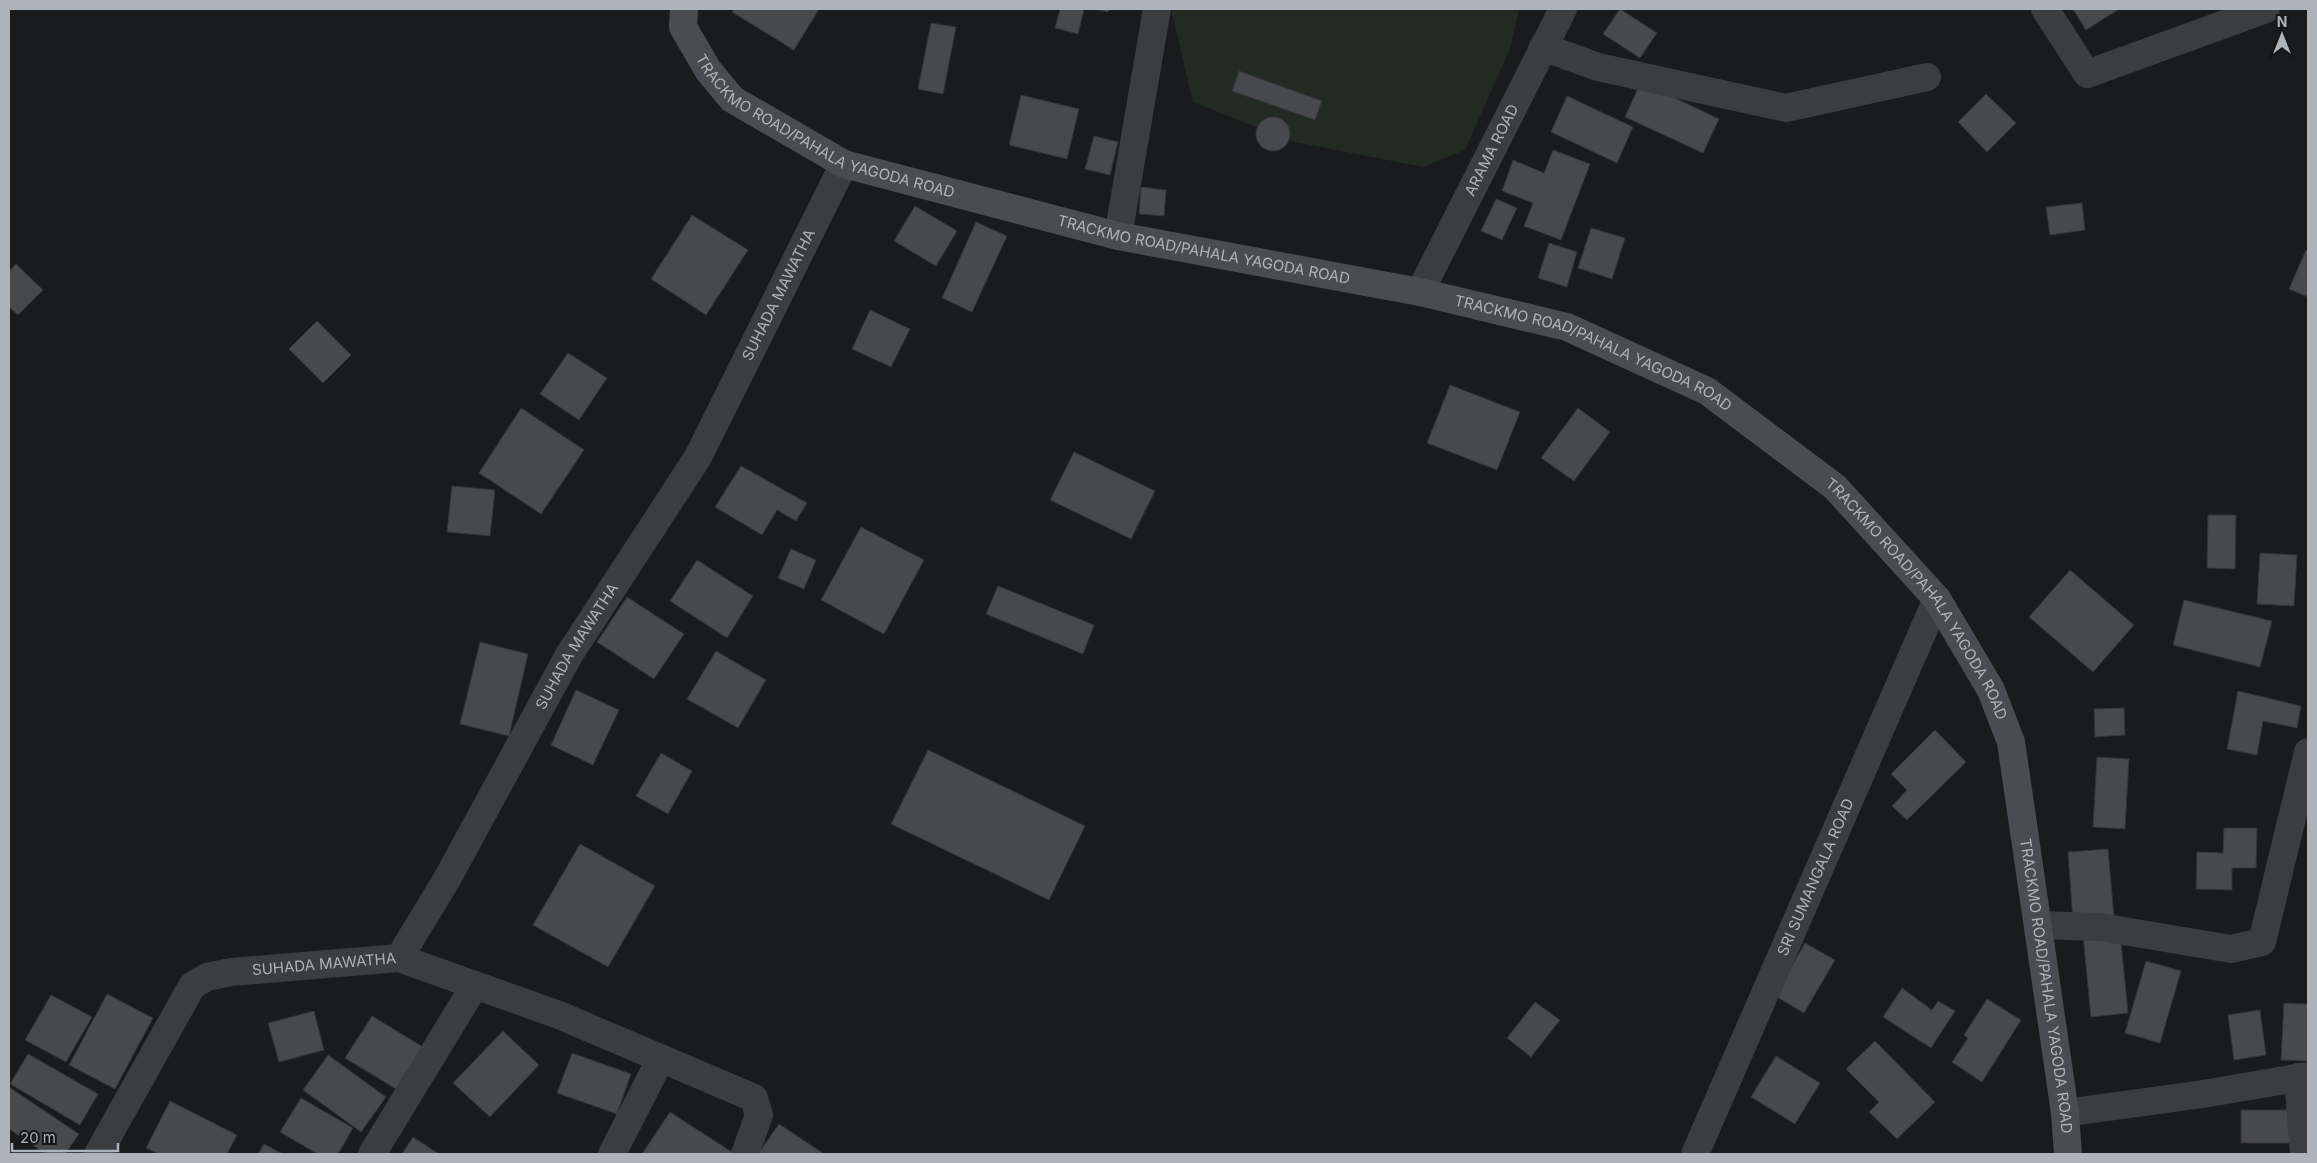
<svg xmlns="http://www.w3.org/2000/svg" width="2317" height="1163" viewBox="0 0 2317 1163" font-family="Inter,sans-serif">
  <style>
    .green { fill: #222b23 }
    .building { fill: #47494d; stroke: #343539 }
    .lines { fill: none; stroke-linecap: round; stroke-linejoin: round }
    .street { stroke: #3b3d41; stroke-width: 28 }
    .secondary { stroke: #4a4c51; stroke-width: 28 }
    .labels { text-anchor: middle; stroke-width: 5; stroke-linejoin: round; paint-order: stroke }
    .street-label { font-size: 15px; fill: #adb3bb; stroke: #151618 }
  </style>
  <rect width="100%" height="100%" fill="#1a1b1d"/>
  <!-- green -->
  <path class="green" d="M1171,9H1519L1510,49L1465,150L1423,167L1295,142L1193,102Z"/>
  <!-- building -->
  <g class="building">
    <path d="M734,9H819L794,50L732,12Z"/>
    <path d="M1060,9H1084L1078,34L1055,28Z"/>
    <path d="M1094,9H1109L1108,12Z"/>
    <path d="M1620,9L1657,33L1640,58L1603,34Z"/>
    <path d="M2073,9H2119L2086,30Z"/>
    <path d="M931,23L956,27L943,94L918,89Z"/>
    <path d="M1239,71L1322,101L1315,120L1232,91Z"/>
    <path d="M1641,82L1719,119L1703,153L1625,117Z"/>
    <path d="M1986,94L2016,123L1987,152L1958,122Z"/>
    <path d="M1021,95L1079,109L1067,159L1009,145Z"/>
    <path d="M1567,96L1633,127L1617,163L1551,132Z"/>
    <circle cx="1273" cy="134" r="17"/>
    <path d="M1094,136L1118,142L1110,175L1085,169Z"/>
    <path d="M1553,150L1590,164L1561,240L1524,226L1533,203L1502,191L1513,160L1544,173Z"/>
    <path d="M1141,187L1166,190L1164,216L1139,214Z"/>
    <path d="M1496,199L1517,208L1502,240L1481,231Z"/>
    <path d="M2082,203L2085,230L2050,235L2046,207Z"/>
    <path d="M915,206L957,231L936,266L894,241Z"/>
    <path d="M692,215L748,250L706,315L651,279Z"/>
    <path d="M976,222L1007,236L972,312L942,298Z"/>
    <path d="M1591,228L1625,238L1612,279L1578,268Z"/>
    <path d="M1549,243L1577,252L1567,287L1538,278Z"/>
    <path d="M2306,250L2308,251V297L2289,289Z"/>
    <path d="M16,264L43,290L18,315L9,307V271Z"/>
    <path d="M870,310L910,329L891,367L852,349Z"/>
    <path d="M317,321L351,355L323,383L289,349Z"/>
    <path d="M568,353L607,378L579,420L540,394Z"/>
    <path d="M1450,385L1520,412L1497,470L1427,443Z"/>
    <path d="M521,408L584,450L541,514L479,473Z"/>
    <path d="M1578,408L1610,432L1574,481L1541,458Z"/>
    <path d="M1074,452L1155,491L1131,539L1050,500Z"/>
    <path d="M741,466L807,503L796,521L777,510L762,535L715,507Z"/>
    <path d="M452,486L495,490L490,536L447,532Z"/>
    <path d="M2208,515H2236L2235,569L2207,568Z"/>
    <path d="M861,527L924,560L884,634L821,600Z"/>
    <path d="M791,549L816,560L804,589L778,578Z"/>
    <path d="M2260,553L2297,555L2294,606L2257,604Z"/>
    <path d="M697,560L753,596L727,638L670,601Z"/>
    <path d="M2070,570L2134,625L2093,672L2029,617Z"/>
    <path d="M998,586L1094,625L1083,654L986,614Z"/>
    <path d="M627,597L684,634L654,679L597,642Z"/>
    <path d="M2184,600L2272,621L2260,667L2173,645Z"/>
    <path d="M480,642L528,654L509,736L460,724Z"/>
    <path d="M716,651L766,680L738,728L687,699Z"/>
    <path d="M576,690L619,710L593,765L551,745Z"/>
    <path d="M2238,691L2301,706L2297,728L2263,721L2257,755L2227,749Z"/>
    <path d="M2124,708L2125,735L2095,737L2094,709Z"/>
    <path d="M1935,730L1966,762L1907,820L1892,806L1907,790L1891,774Z"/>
    <path d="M928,750L1085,826L1049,900L891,824Z"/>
    <path d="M661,753L692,771L668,814L636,796Z"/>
    <path d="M2097,757L2129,759L2125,829L2093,827Z"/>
    <path d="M2224,828H2257L2256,868H2232V890L2196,889L2197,852L2223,853Z"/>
    <path d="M580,844L655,886L608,967L533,925Z"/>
    <path d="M2108,849L2114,918L2073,921L2068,852Z"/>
    <path d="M2120,931L2128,1013L2091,1017L2083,935Z"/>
    <path d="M1805,943L1835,960L1804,1013L1775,996Z"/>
    <path d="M2146,961L2181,971L2160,1043L2125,1033Z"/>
    <path d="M1902,988L1932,1010L1938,1001L1955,1011L1931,1048L1883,1017Z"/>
    <path d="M107,994L153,1018L115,1089L69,1065Z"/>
    <path d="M51,995L92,1017L66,1062L25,1040Z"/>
    <path d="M1987,999L2021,1020L1982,1082L1952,1062L1968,1038L1964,1035Z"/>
    <path d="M1535,1002L1560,1020L1531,1057L1507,1038Z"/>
    <path d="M2284,1003L2308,1004V1061L2281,1060Z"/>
    <path d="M2260,1010L2266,1055L2234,1060L2228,1015Z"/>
    <path d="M314,1011L324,1050L279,1062L268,1023Z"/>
    <path d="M372,1016L423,1047L396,1089L345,1058Z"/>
    <path d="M503,1031L539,1065L490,1117L453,1083Z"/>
    <path d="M1875,1041L1935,1102L1897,1139L1869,1112L1879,1102L1846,1069Z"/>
    <path d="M572,1053L631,1074L617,1114L557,1093Z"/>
    <path d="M28,1054L98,1094L80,1125L10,1084Z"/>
    <path d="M328,1055L386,1097L361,1132L303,1090Z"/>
    <path d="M1776,1056L1820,1083L1795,1124L1751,1097Z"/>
    <path d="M9,1087L79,1134L65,1154H46L9,1129Z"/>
    <path d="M301,1098L353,1128L338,1154H318L280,1132Z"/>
    <path d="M170,1101L237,1135L227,1154H159L146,1148Z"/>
    <rect x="2241" y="1110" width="52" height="33"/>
    <path d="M670,1112L735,1154H642Z"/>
    <path d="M779,1124L824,1154H758Z"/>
    <path d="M413,1137L439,1154H402Z"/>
    <path d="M264,1144L283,1154H258Z"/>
  </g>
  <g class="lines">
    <!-- street -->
    <g class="street">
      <path d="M2045,9L2087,74L2266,9"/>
      <path d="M1543,47L1598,67L1786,108L1927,77"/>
      <path d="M1118,236L1157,9"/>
      <path id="s1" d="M1420,292L1563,9"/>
      <path d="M2038,925L2100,927L2231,949L2262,942L2308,752"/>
      <path d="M399,958L559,1015L754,1098L759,1115L745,1154"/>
      <path d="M2298,1077L2304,1154"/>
      <path d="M2065,1113L2203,1094L2308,1076"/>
      <path id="s2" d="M98,1154L192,986L207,977L231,972L399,958L447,879L569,655L698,457L844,164"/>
      <path d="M372,1154L475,985"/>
      <path d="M612,1154L661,1058"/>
      <path id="s3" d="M1695,1154L1937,599"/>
    </g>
    <!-- secondary -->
    <path class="secondary" id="s4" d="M684,9L683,27L708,70L732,99L844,164L1118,236L1420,292L1567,327L1707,391L1835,487L1937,599L1991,690L2011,742L2065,1113L2068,1154"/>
  </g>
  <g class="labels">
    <!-- street labels -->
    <g class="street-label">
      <text dy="5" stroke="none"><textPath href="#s4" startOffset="200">TRACKMO ROAD/PAHALA YAGODA ROAD</textPath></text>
      <text dy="5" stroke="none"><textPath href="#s1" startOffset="159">ARAMA ROAD</textPath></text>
      <text dy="5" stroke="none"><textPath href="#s4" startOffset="605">TRACKMO ROAD/PAHALA YAGODA ROAD</textPath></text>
      <text dy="5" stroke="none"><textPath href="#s2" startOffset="1168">SUHADA MAWATHA</textPath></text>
      <text dy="5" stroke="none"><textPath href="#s4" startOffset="1010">TRACKMO ROAD/PAHALA YAGODA ROAD</textPath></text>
      <text dy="5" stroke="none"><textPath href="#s4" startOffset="1430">TRACKMO ROAD/PAHALA YAGODA ROAD</textPath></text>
      <text dy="5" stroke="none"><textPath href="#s2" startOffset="762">SUHADA MAWATHA</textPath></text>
      <text dy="5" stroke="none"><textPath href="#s3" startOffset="302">SRI SUMANGALA ROAD</textPath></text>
      <text dy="5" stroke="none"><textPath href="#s2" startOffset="328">SUHADA MAWATHA</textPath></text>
      <text dy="5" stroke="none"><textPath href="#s4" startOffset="1850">TRACKMO ROAD/PAHALA YAGODA ROAD</textPath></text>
    </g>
  </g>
  <!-- border -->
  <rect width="2317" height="1163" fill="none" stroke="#adb3bb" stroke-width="20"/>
  <!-- north arrow -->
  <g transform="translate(2282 35)" stroke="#151618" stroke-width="4" paint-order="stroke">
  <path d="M0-4L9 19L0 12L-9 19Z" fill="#adb3bb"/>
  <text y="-8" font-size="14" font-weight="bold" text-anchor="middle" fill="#adb3bb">N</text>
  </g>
  <!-- scale -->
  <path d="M12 1143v8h106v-8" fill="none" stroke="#adb3bb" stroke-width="2.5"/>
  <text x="20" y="1143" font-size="15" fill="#adb3bb" stroke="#151618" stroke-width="4" paint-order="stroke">20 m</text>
</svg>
